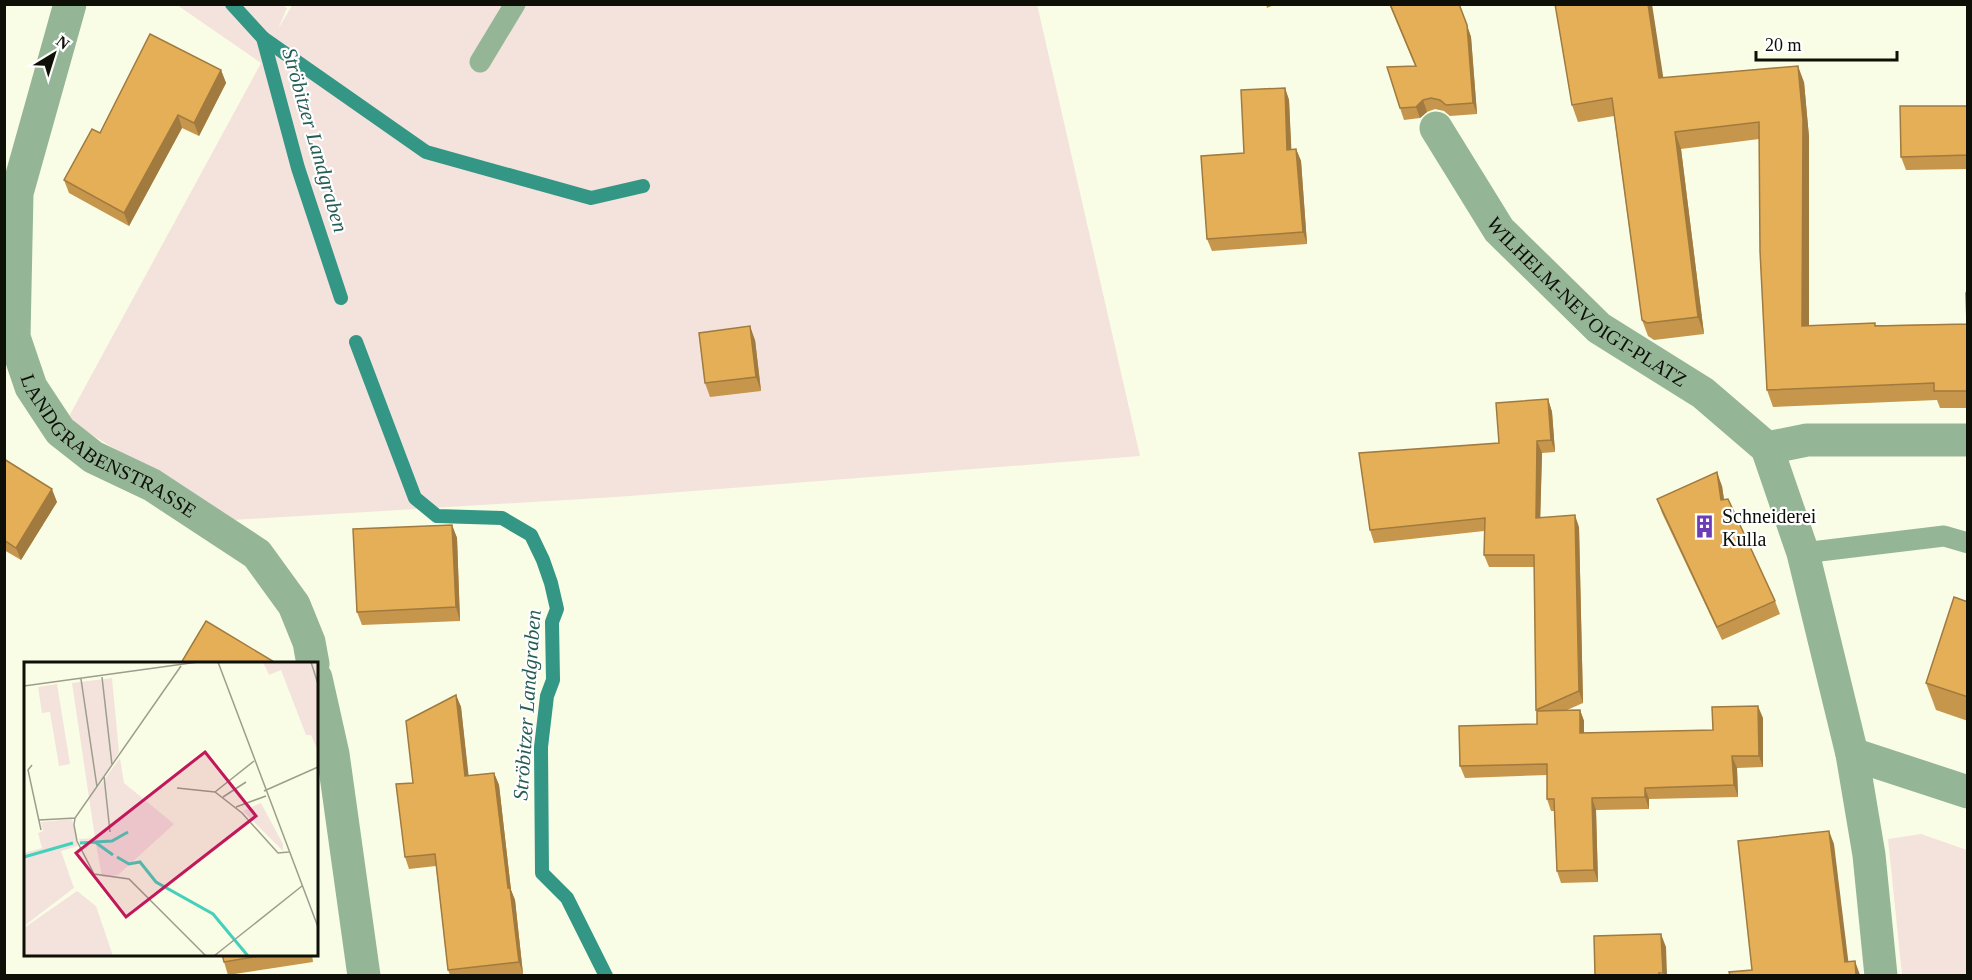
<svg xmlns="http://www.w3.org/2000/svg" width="1972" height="980" viewBox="0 0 1972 980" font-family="'Times New Roman',serif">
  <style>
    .green { fill: #f3e3dc }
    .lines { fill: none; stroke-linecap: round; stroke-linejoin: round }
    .stream { stroke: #349685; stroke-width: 14 }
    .service { stroke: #95b597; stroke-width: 21 }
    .minor { stroke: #95b597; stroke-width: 33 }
    .wall { fill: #c5964c }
    .shaded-wall { fill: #a07a3e }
    .building { fill: #e5af58; stroke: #a07a3e; stroke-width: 1.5 }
    .labels { text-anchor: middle; stroke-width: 4.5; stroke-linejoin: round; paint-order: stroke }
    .street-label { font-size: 20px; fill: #0e0f07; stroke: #fff }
    .poi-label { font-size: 20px; fill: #0e0f07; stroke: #fff; text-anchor: start }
    .water-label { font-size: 21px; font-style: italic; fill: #255d54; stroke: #fff }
    .inset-river { fill: none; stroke: #45d0bb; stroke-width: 3 }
    .inset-road { fill: none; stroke: #9c9e8c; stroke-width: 1.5 }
    .view { fill: #c2185b; fill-opacity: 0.15; stroke: #c2185b; stroke-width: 3 }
    .inset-edge { fill: none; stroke: #0e0f07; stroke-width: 3 }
  </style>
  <rect width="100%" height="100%" fill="#fafde5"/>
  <!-- green -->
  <g class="green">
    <path d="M293,4H1037L1140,456L616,497L233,520L67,420L261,63L177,5H282L287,8L278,29Z"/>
    <path d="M1921,834L1967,850V975H1902L1888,839Z"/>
  </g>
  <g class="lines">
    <!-- stream -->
    <g class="stream">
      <path d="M232,4L263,38L298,168L341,298"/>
      <path d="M263,38L426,152L591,198L643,186"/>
      <path d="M356,342L415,498L437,516L502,518L531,535L543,560L551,583L557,609L552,622L553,680L547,696L541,747L542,873L567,898L606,976"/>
    </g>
    <!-- service -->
    <g class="service">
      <path d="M480,62L515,4"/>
      <path d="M1803,553L1944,536L1968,543"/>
    </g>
    <!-- minor -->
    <g class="minor">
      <path id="s1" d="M70,4L17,193L14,337L31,387L60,431L93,457L152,485L257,554L294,605L309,642L313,664"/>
      <path id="s2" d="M1436,128L1499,230L1599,328L1703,393L1767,448L1803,553L1852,754L1869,855L1881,976"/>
      <path d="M1767,448L1807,440H1968"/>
      <path d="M316,678L333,754L364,976"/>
      <path d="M1852,754L1968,792"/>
    </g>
  </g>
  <!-- wall -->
  <g class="wall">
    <path d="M1266,4H1276L1267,8Z"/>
    <path d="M1389,4H1459L1471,37L1477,114L1450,116L1444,111L1435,109L1427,112L1420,118L1404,120L1400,108L1415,66Z"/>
    <path d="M221,70L226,83L199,136L182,128L129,226L69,193L64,180L100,133Z"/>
    <path d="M1663,78L1804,82L1809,137V326L1967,324L1968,293V408H1940L1937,400L1773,407L1767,390L1759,139L1681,149L1704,334L1654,340L1648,336L1642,320L1614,116L1578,122L1572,105Z"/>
    <path d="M1285,88L1289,100L1291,150L1296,149L1301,161L1307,244L1212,251L1207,239L1244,153Z"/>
    <path d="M1968,106V169L1906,170L1901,157Z"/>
    <path d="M755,340L761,391L710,397L705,383Z"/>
    <path d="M1548,399L1552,412L1555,452L1542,453L1540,517L1579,527L1583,703L1567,710H1580L1584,721V733L1713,730L1763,718V767L1737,768L1738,797L1649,799V809L1596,810L1598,882L1561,883L1557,871L1554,811H1551L1547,799V775L1465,778L1460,766L1537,724L1534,567H1489L1484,555V531L1374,543L1370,530L1499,443Z"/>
    <path d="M4,459L57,502L21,560L4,550Z"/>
    <path d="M1722,486L1724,500L1775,601L1780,614L1722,640L1662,513L1657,499Z"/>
    <path d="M452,525L457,538L460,621L362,625L357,612Z"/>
    <path d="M1968,602V721L1936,710L1926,683Z"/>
    <path d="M456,695L461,707L468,776L494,773L499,785L511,890L515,900L523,974L511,975H450L448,970L436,866L409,869L405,857L413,783Z"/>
    <path d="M222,954H312L313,962L228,975L224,962Z"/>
  </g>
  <!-- shaded-wall -->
  <g class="shaded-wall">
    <path d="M1648,4H1652L1666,95L1659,78Z"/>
    <path d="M1467,25L1471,37L1477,114L1473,103Z"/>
    <path d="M1798,66L1804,82L1809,137V343L1802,326Z"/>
    <path d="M221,70L226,83L199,136L194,123Z"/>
    <path d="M1285,88L1289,100L1292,162L1287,150Z"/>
    <path d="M1423,100L1427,112L1420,118L1416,107Z"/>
    <path d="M178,115L182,128L129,226L124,213Z"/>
    <path d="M1675,132L1681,149L1704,334L1698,317Z"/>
    <path d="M1296,149L1301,161L1307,244L1303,232Z"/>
    <path d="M750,326L755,340L761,391L756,377Z"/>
    <path d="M1548,399L1552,412L1555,452L1551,440Z"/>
    <path d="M1537,441L1542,453L1540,530L1536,518Z"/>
    <path d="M1717,472L1722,486L1726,513L1721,500Z"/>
    <path d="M52,489L57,502L21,560L16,548Z"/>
    <path d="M1575,515L1579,527L1583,703L1579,691Z"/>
    <path d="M452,525L457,538L460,621L456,607Z"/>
    <path d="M456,695L461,707L470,788L465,776Z"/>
    <path d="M1758,706L1763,718V767L1759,756Z"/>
    <path d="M1580,710L1584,721V744L1580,733Z"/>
    <path d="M1732,756L1737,768L1738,797L1734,785Z"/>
    <path d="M494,773L499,785L511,890L515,900L523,974L519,962L508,888Z"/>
    <path d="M1645,788L1649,799V809L1645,797Z"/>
    <path d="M1592,798L1596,810L1598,882L1594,870Z"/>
    <path d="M1829,831L1834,844L1850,975L1845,962Z"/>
    <path d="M1661,934L1666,947L1667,975H1664L1663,973Z"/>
    <path d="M1855,961L1860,975H1856Z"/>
  </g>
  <!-- building -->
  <g class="building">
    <path d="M1390,4H1459L1467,25L1473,103L1446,105L1440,100L1431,98L1423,100L1416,107L1400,108L1387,67L1416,66Z"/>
    <path d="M1555,4H1648L1659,78L1798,66L1803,120L1802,326L1875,323V326L1967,324L1966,293H1968V391H1934V383L1767,390L1760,251L1759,122L1675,132L1698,317L1647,323L1642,320L1612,98L1572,105Z"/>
    <path d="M150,34L221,70L194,123L178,115L124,213L64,180L92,129L100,133Z"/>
    <path d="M1285,88L1287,150L1296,149L1303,232L1207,239L1201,156L1244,153L1241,90Z"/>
    <path d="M1900,106H1968V155L1901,157Z"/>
    <path d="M750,326L756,377L705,383L699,333Z"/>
    <path d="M1548,399L1551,440L1537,441L1536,518L1575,515L1579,691L1536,710L1534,555H1484L1485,518L1370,530L1359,453L1499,443L1496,403Z"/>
    <path d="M4,459L52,489L16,548L4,540Z"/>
    <path d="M1717,472L1721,500L1728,499L1775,601L1717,627L1657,499Z"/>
    <path d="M452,525L456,607L357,612L353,529Z"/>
    <path d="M1954,597L1968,602V697L1926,683Z"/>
    <path d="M206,621L276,663H181Z"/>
    <path d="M456,695L465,776L494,773L508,888H510L519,962L448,970L435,854L405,857L396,784L413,783L406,721Z"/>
    <path d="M1758,706L1759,756H1732L1734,785L1645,788V797L1592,798L1594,870L1557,871L1554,799H1547V764L1460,766L1459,726L1537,724V711L1580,710V733L1713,730L1712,707Z"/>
    <path d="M1829,831L1845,962L1855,961L1856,975H1730L1729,972L1752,970L1738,841Z"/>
    <path d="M1661,934L1663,973H1659V975H1595L1594,936Z"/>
    <path d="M222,954H271L224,962Z"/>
  </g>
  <!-- icons -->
  <defs>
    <symbol id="building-bare" viewBox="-9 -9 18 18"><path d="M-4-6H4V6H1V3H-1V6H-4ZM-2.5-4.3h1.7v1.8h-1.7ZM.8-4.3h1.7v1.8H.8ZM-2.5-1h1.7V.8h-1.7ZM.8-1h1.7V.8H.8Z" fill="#6c3db4" stroke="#fff" stroke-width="2.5" paint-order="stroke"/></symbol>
  </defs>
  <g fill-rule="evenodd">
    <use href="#building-bare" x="1688" y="510" width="33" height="33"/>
  </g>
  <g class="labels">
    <!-- street labels -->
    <g class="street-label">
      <text dy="7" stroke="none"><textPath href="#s2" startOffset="234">WILHELM-NEVOIGT-PLATZ</textPath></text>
      <text dy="7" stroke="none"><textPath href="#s1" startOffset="492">LANDGRABENSTRASSE</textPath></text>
    </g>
    <!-- poi labels -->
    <g class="poi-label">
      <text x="1722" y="523">Schneiderei<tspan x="1722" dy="23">Kulla</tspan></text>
    </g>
    <!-- water labels -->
    <g class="water-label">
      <text transform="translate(315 140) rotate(74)" y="7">Ströbitzer Landgraben</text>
      <text transform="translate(527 705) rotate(-86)" y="7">Ströbitzer Landgraben</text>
    </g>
  </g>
  <!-- overview -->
  <g transform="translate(24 662)">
    <rect width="294" height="294" fill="#fafde5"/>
    <path d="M239,0H294V89L287,73H282L257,8L245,13ZM88,16L95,90L73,127L96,96L100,121L150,162L94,213L78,215L72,182L56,183L55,177L71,176L48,21ZM33,22L46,102L35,104L26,50L18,51L14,25ZM237,141L259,182V189L219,149ZM48,157L54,184L37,189L50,226L0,264V191L18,186L14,171L19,169L17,160ZM53,229L72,244L89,294H0V266Z" fill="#f3e3dc"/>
    <path class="inset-river" d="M71,180L88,179L104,170M56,181L71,180L89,193M0,195L49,181M93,195L105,202L116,200L132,220L189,252L224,294"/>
    <path class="inset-road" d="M194,0L294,265M287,0L294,22M157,4L51,156L50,163L53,179L70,212L105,217L182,294M78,15L88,103M57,17L73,125M0,24L174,0M8,103L4,108L17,168M80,114L86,170M153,126L191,130L218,151L254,191L265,190M240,129L294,105M191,130L230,99M199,135L222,120M212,145L242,134M15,158L51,156M190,294L278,224"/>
    <path class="view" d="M181,90L232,154L102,255L52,191Z"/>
    <rect width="294" height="294" class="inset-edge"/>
  </g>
  <!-- border -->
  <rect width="1972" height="980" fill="none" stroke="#0e0f07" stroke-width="12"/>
  <!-- north arrow -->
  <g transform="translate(54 54) rotate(38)" stroke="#ffffff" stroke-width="4.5" paint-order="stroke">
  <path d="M0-4.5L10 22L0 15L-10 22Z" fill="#0e0f07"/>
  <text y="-9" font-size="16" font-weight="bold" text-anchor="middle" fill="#0e0f07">N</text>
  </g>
  <!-- scale -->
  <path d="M1756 51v9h141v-9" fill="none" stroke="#0e0f07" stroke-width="3"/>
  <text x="1765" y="51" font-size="18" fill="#0e0f07" stroke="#ffffff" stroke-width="4.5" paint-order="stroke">20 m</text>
</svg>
